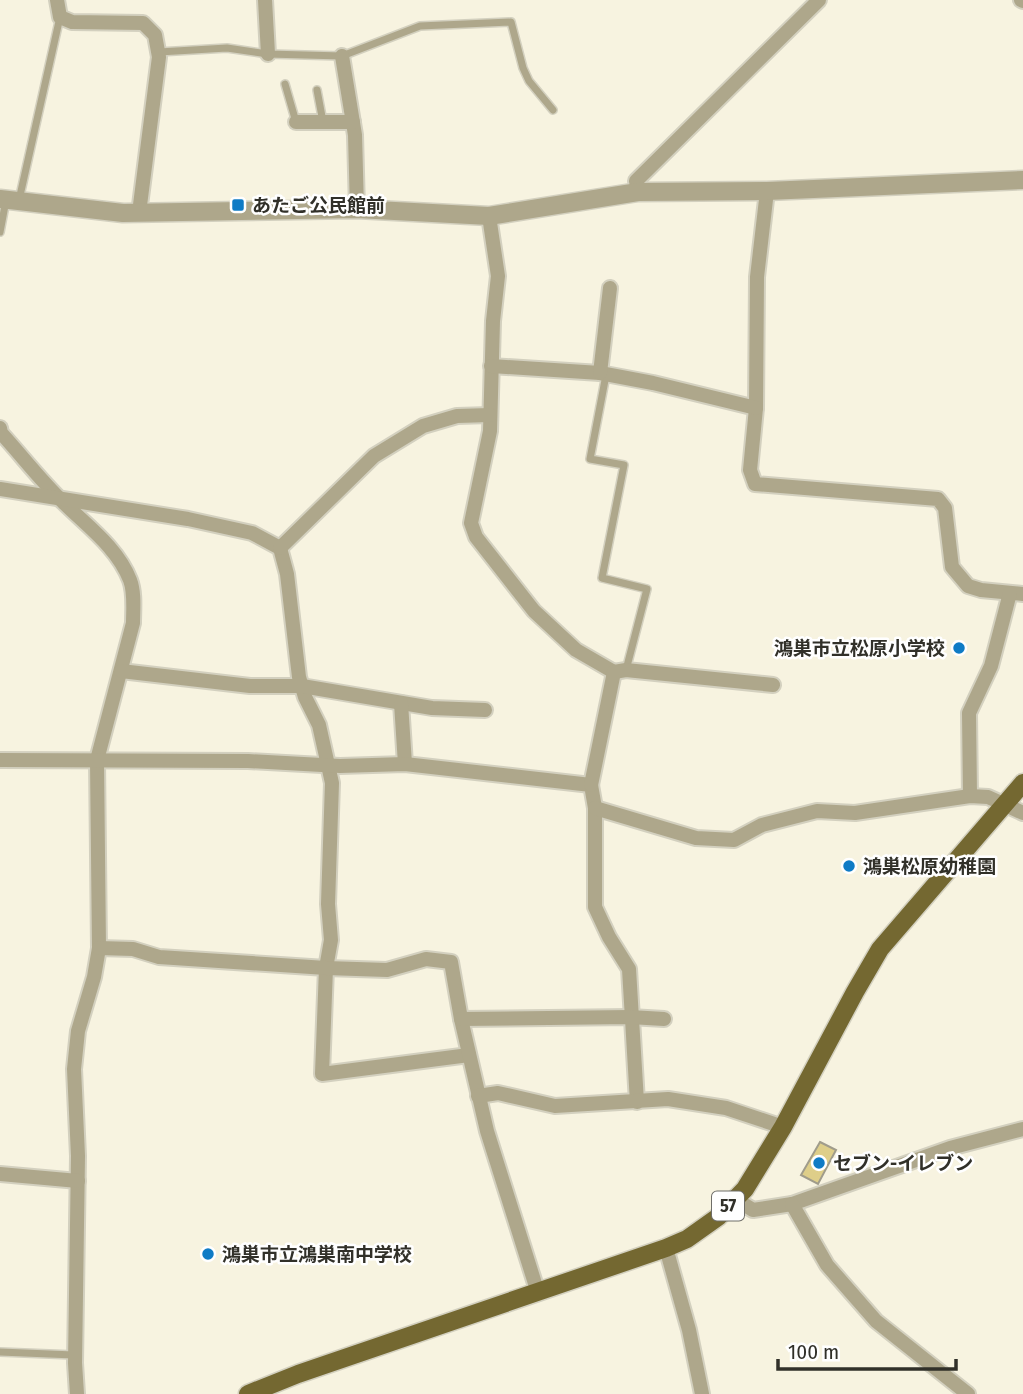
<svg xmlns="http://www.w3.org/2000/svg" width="1023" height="1394" viewBox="0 0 1023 1394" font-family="'Fira Sans Condensed','Noto Sans JP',sans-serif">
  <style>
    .building { fill: #dece89; stroke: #a09c8b; stroke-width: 2 }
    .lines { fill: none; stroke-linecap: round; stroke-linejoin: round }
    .service-casing { stroke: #d3d0bf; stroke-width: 10 }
    .minor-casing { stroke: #d3d0bf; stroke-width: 18 }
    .tertiary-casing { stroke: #d3d0bf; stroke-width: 21 }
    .primary-casing { stroke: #d3d0bf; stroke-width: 21 }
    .service { stroke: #aea78b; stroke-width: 7 }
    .minor { stroke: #aea78b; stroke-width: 14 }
    .tertiary { stroke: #aea78b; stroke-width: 18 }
    .primary { stroke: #746831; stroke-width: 18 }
    .poi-dot { fill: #0f7bc5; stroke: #fff; stroke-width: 2.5 }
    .labels { text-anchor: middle; stroke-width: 5; stroke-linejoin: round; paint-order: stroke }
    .shield { fill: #fff; stroke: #6f6e69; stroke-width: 2 }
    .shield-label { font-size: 18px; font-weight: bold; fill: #313029 }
    .poi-label { font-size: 19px; font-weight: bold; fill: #313029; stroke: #fff; text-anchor: start }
  </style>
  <rect width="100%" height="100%" fill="#f7f3e0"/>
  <!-- building -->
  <path class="building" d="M820,1142L836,1150L818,1184L801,1175Z"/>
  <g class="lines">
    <defs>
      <g id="service">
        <path d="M159,52L227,48L268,54L342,56L420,26L511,22L523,68L529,81L553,110"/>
        <path d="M285,84L296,122"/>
        <path d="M317,90L323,122"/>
        <path d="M19,200L60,17"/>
        <path d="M0,232L6,200"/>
        <path d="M606,375L590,459L624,465L602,578L647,589L626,670"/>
        <path d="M0,1352L74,1355"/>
      </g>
      <g id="minor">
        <path d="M57,0L60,17L72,22L143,23L155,35L159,57L139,213"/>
        <path d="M265,0L268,54"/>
        <path d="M1021,0L1023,1"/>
        <path d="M342,56L355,135L357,209"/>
        <path d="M296,122H353"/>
        <path d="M767,191L757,277L756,408L750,470L755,484L938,499L945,508L952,567L968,586L981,590L1023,594"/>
        <path d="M638,192L636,181L819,0"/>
        <path d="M489,216L498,276L493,321L490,431L471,523L476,537L534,611L576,650L614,672"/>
        <path d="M491,366L600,373L653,383L756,408"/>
        <path d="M600,373L610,288"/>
        <path d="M0,428L1,433C22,456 41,481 63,502C87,526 117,547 130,580C135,593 133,610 133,623L97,760L99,948L94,977L78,1031L74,1069L78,1156L75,1363L77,1394"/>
        <path d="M0,489L188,519L252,533L280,548L287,574L299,677L305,697L319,725L332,783L328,904L331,940L326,968L322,1074L469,1055"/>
        <path d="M280,548L374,456L423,426L457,416L490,415"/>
        <path d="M121,671L250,686H302L432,708L485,710"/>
        <path d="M401,703L405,764"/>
        <path d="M0,760L248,761L340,766L405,764L591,785L595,808V907L609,937L629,969L637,1102"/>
        <path d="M591,785L614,672L626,670L773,685"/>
        <path d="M970,796L969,713L991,666L1010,593"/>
        <path d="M595,808L696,838L734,840L762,825L817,811L855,813L970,796L988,797L1023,813"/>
        <path d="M99,948L133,949L159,957L326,968L387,970L426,959L451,962L461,1019L487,1131L538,1293"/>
        <path d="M461,1019L630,1017L664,1019"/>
        <path d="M478,1096L498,1093L555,1106L668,1099L726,1108L783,1127"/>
        <path d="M0,1174L78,1181"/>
        <path d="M735,1199L753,1210L792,1204L950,1148L1023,1129"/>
        <path d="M792,1204L827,1265L876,1321L968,1394"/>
        <path d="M666,1248L689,1330L702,1394"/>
      </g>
      <path id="tertiary" d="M0,199L123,213L357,209L489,216L638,192L767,191L1023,180"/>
      <path id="primary" d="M248,1394L298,1374L666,1248L687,1239L718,1217L745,1189L783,1127L855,992L880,949L1023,783"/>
    </defs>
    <!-- service casing -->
    <use href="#service" class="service-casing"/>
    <!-- minor casing -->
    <use href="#minor" class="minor-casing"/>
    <!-- tertiary casing -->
    <use href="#tertiary" class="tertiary-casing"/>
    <!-- primary casing -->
    <use href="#primary" class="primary-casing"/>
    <!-- service -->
    <use href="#service" class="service"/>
    <!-- minor -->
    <use href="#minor" class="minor"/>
    <!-- tertiary -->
    <use href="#tertiary" class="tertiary"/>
    <!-- primary -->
    <use href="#primary" class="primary"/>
  </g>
  <!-- markers -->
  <g class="poi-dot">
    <rect x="231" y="198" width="14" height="14" rx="3.5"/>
    <circle cx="959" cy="648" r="7"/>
    <circle cx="849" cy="866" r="7"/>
    <circle cx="819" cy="1163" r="7"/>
    <circle cx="208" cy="1254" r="7"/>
  </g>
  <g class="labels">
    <!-- shield labels -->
    <rect class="shield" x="712" y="1191.5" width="32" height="29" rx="5"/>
    <g class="shield-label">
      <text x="728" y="1212">57</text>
    </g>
    <!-- poi labels -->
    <g class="poi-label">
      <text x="252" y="212">あたご公民館前</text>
      <text x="945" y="655" text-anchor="end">鴻巣市立松原小学校</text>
      <text x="863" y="873">鴻巣松原幼稚園</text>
      <text x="833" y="1170">セブン-イレブン</text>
      <text x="222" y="1261">鴻巣市立鴻巣南中学校</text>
    </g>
  </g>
  <!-- scale -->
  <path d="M778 1359v10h178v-10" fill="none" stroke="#313029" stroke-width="3.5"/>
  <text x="788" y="1359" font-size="21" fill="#313029" stroke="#ffffff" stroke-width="5" paint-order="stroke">100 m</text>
</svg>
